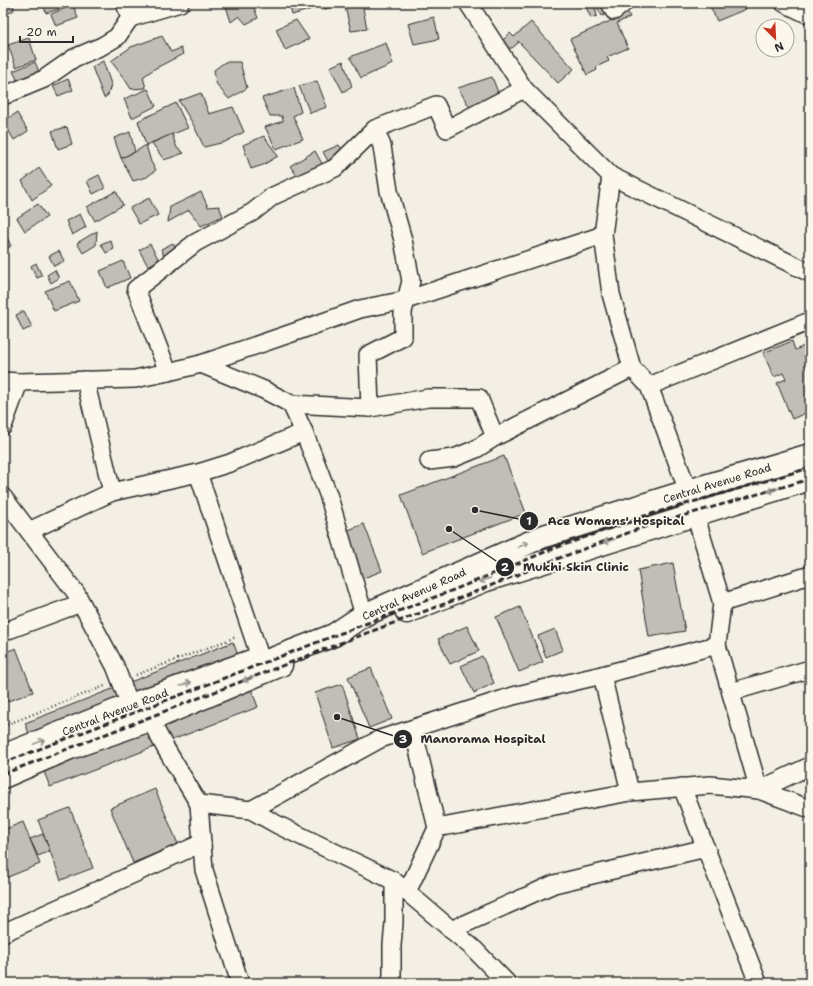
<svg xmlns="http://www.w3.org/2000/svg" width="813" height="986" viewBox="0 0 813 986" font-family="'Shantell Sans',sans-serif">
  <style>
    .building { fill: #c0beb6; stroke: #2b2b2b }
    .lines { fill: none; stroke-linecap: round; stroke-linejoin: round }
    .minor-casing { stroke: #2b2b2b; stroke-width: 20 }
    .primary-casing { stroke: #2b2b2b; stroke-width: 25 }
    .path { stroke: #2b2b2b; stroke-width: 2.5; stroke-dasharray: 1 3; stroke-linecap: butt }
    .minor { stroke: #fbf7ec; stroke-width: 17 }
    .primary { stroke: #fbf7ec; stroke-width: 22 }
    .rail { stroke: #2b2b2b; stroke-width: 3; stroke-dasharray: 6 3; stroke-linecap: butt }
    .oneway { stroke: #93918c }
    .labels { text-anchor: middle; stroke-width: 3.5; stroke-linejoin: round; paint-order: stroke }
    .street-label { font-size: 11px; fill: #2b2b2b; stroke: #fbf7ec }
    .leader { fill: none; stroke: #2b2b2b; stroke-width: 1.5 }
    .callout-dot { fill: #2b2b2b; stroke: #fbf7ec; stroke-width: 1.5 }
    .mark-label { font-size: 12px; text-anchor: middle; font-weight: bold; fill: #fff }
    .callout-label { font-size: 12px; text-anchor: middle; font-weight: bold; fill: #2b2b2b; stroke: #fbf7ec; stroke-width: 3.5; stroke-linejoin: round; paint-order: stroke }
  </style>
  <rect width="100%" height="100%" fill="#f3efe4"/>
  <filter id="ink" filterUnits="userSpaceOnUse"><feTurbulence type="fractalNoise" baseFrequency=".025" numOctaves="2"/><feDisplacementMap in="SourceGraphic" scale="8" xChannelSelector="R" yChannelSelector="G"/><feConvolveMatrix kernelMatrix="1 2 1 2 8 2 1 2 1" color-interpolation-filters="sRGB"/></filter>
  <g filter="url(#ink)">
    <!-- building -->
    <g class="building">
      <path d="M3,3H13L14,10L3,16Z"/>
      <path d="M43,3H57L59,9L46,13Z"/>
      <path d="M225,3H252L258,18L246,24L239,16L231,22Z"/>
      <path d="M289,3H314L315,8L292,15Z"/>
      <path d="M319,3H344L345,4L321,10Z"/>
      <path d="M344,3H362L367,29L351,31Z"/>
      <path d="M519,3H533L522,9Z"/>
      <path d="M584,3H614V11L602,16L597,7L595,8L597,16L591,18Z"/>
      <path d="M719,3H743L746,9L717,21L710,6Z"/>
      <path d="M73,5L78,18L56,26L51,14Z"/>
      <path d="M628,13L630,17L617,23L628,48L607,57L609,61L596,67L597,70L587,75L570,39Z"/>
      <path d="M434,17L439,39L414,44L408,24Z"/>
      <path d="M296,20L309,39L285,50L276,29Z"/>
      <path d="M531,22L574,69L558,83L518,41V43L512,48H509L505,52L498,45L510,33L514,37Z"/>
      <path d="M162,36L171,52L181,48L183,54L154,69L143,77L146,88L131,89L126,81L111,61L131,47Z"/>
      <path d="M29,38L36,60L16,67L8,45Z"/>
      <path d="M386,43L393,64L361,78L350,57Z"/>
      <path d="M103,61L111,84L108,95L104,98L92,67Z"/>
      <path d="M343,61L352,86L343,92L330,67Z"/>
      <path d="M35,62L41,77L20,86L13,71Z"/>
      <path d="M225,62H240L247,88L229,99L221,90L216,83L214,70Z"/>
      <path d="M492,77L499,95L470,108L458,88Z"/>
      <path d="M68,79L73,90L58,96L53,86Z"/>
      <path d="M317,81L327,107L310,113L299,86Z"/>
      <path d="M294,88L301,112L293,116L303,139L276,149L265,127L283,121L282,116H270L262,98Z"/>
      <path d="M148,89L156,106L132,118L124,99Z"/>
      <path d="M201,93L209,114L233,107L244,132L225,142L204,147L193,124L179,101Z"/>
      <path d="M176,103L188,128L146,145L138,121Z"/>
      <path d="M17,113L28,131L14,140L3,121Z"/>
      <path d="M67,127L72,144L58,149L52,131Z"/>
      <path d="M130,132L135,152L121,158L114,138Z"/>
      <path d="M172,134L177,148L184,153L164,160L152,143Z"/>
      <path d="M264,136L278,156L263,165L251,169L243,145Z"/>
      <path d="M146,145L151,162L156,170L147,177L133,181L121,158L135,152Z"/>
      <path d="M339,145L345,153L328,161L323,152Z"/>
      <path d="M315,151L324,167L301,181L290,166Z"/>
      <path d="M39,168L51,186L32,200L22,181Z"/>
      <path d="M99,175L105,188L93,194L87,181Z"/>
      <path d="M116,191L123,205L95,221L87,207Z"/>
      <path d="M201,192L208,207L219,206L223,216L201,226L189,210L168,222L170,207Z"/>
      <path d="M149,198L158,215L139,224L130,208Z"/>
      <path d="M38,204L47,217L25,231L17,218Z"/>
      <path d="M80,214L86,227L72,235L66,221Z"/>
      <path d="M3,229L11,246L3,250Z"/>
      <path d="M97,231L96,245L83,253L77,243Z"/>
      <path d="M110,240L114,249L106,253L101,244Z"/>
      <path d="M173,243L176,249L164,256L161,249Z"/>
      <path d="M150,244L159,260L148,266L139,250Z"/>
      <path d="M59,251L64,261L54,266L49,256Z"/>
      <path d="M123,261L130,278L107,288L100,271Z"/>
      <path d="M36,263L42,276L37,278L31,266Z"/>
      <path d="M55,270L59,278L51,283L47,275Z"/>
      <path d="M70,281L79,301L54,311L45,291Z"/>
      <path d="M24,311L32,327L23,331L16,315Z"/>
      <path d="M792,341L795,350L809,344L810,347V358L807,359L810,367V411L792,419L777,383L786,379L783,373L774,377L763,353Z"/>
      <path d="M504,456L526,513L422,553L401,495Z"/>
      <path d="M364,524L382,571L361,579L343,532Z"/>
      <path d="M673,563L685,631L649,637L638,570Z"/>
      <path d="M520,607L543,662L519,672L496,617Z"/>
      <path d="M467,626L479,651L450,664L438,639Z"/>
      <path d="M555,629L563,650L546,657L538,636Z"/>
      <path d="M233,642L258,707L50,787L25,723Z"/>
      <path d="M16,648L33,692L3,703V653Z"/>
      <path d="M482,656L494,683L474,693L461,666Z"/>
      <path d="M371,668L392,719L369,728L348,677Z"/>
      <path d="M342,684L360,739L333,748L315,693Z"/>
      <path d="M155,789L178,844L133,863L110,808Z"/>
      <path d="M70,808L93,868L61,880L38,820Z"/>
      <path d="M23,822L40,864L3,879V830Z"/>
      <path d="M43,834L50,851L38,856L30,839Z"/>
    </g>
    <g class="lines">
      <defs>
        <g id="minor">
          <path d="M125,3L130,18L180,3"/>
          <path d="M468,3L524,89L611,176L810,273"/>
          <path d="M610,3L614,11L624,3"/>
          <path d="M784,3L805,13L810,14"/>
          <path d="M524,89L447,129L436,105L375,129L382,146L389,191L403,240L411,281L403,312V337L368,355L370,408L428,398H479L495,437L632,368"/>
          <path d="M3,96L44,79L74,58L102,46L117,37L130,18"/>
          <path d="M611,176L603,235L611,294L632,368L649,386L810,321"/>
          <path d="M201,364L264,390L291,404L370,408"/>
          <path d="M168,372L201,364L292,333L360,309L406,300L603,235"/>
          <path d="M85,380L112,492L198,473L262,663"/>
          <path d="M3,381L19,382L3,426"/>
          <path d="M19,382L135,379L168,372L136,289L195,243L253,212L273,196L335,168L375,129"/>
          <path d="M649,386L688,491L722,603L717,645"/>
          <path d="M291,404L304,432L328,494L364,615"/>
          <path d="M429,461L454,458L476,449L495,437"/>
          <path d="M198,473L230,463L304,432"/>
          <path d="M3,497L76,593L115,666L130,705L150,720L166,749L199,804"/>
          <path d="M29,531L112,492"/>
          <path d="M722,603L810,575"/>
          <path d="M3,632L81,603"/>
          <path d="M602,675L630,792"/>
          <path d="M731,692L810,669"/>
          <path d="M413,729L437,828"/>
          <path d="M682,787L758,983"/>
          <path d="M251,810L380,739L513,696L602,675L717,645L759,790L810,766"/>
          <path d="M407,892L437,828L630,792L710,785L759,790L810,809"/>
          <path d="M451,930L554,884L706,848"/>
          <path d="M3,933L202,843"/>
          <path d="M240,983L204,870L199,804L251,810L278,825L394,881L474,949L507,983"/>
          <path d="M390,983L392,976V945L394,923V881"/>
        </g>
        <g id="primary">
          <path d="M407,612L486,580L810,479"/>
          <path d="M3,756L130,705L254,660L262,663L334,635L364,615L544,536L688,491L810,455"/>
          <path d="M3,777L70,748L150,720L281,665"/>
        </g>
      </defs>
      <!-- minor casing -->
      <use href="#minor" class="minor-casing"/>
      <!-- primary casing -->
      <use href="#primary" class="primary-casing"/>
      <!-- path -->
      <g class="path">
        <path d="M136,675L236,637"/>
        <path d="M3,726L105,686"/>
      </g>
      <!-- minor -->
      <use href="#minor" class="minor"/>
      <!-- primary -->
      <use href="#primary" class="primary"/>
      <!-- rail -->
      <g class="rail">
        <path d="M3,763L456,589L550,550L641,517L810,468"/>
        <path d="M3,774L338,644L460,598L554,560L644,527L810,479"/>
      </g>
    </g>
    <!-- one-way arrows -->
    <defs><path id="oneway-shaft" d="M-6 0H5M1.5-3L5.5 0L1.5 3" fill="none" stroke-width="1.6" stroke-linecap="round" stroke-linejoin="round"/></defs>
    <g class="oneway">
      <use href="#oneway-shaft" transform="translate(773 490) rotate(163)"/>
      <use href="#oneway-shaft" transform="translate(609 541) rotate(163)"/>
      <use href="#oneway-shaft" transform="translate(523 545) rotate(-24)"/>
      <use href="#oneway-shaft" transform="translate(485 580) rotate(160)"/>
      <use href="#oneway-shaft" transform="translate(248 679) rotate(157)"/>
      <use href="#oneway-shaft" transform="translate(186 684) rotate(-20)"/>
      <use href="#oneway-shaft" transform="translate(39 742) rotate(-22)"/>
    </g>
  </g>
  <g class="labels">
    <!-- street labels -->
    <g class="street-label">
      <text transform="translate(717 483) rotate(-17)" y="4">Central Avenue Road</text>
      <text transform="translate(414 594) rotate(-24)" y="4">Central Avenue Road</text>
      <text transform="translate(115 712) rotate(-21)" y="4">Central Avenue Road</text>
    </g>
  </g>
  <!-- callouts -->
  <path class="leader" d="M475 510L529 521M449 529L505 567M337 717L403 739"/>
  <g class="callout-dot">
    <circle cx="475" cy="510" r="4"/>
    <circle cx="449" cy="529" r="4"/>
    <circle cx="337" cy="717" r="4"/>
    <circle cx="529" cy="521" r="10"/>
    <circle cx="505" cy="567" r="10"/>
    <circle cx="403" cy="739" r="10"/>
  </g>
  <g class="mark-label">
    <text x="529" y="525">1</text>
    <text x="505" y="571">2</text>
    <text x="403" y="743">3</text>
  </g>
  <g class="callout-label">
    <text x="616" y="525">Ace Womens' Hospital</text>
    <text x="576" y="571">Mukhi Skin Clinic</text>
    <text x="483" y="743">Manorama Hospital</text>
  </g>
  <!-- margin -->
  <rect width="813" height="986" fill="none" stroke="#fbf7ec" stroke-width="16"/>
  <rect x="8" y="8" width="797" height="970" fill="none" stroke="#2b2b2b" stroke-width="1.5" filter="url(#ink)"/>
  <!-- north arrow -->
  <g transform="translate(775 38) rotate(156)"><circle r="19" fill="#fbf7ec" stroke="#a8a59f"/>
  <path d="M0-3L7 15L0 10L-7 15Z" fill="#c8321e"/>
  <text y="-6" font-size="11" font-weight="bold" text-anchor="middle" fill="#2b2b2b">N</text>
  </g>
  <!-- scale -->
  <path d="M20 36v6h53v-6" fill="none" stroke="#2b2b2b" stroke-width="2"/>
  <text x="26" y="36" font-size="12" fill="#2b2b2b" stroke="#fbf7ec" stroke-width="3" paint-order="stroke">20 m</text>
</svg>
